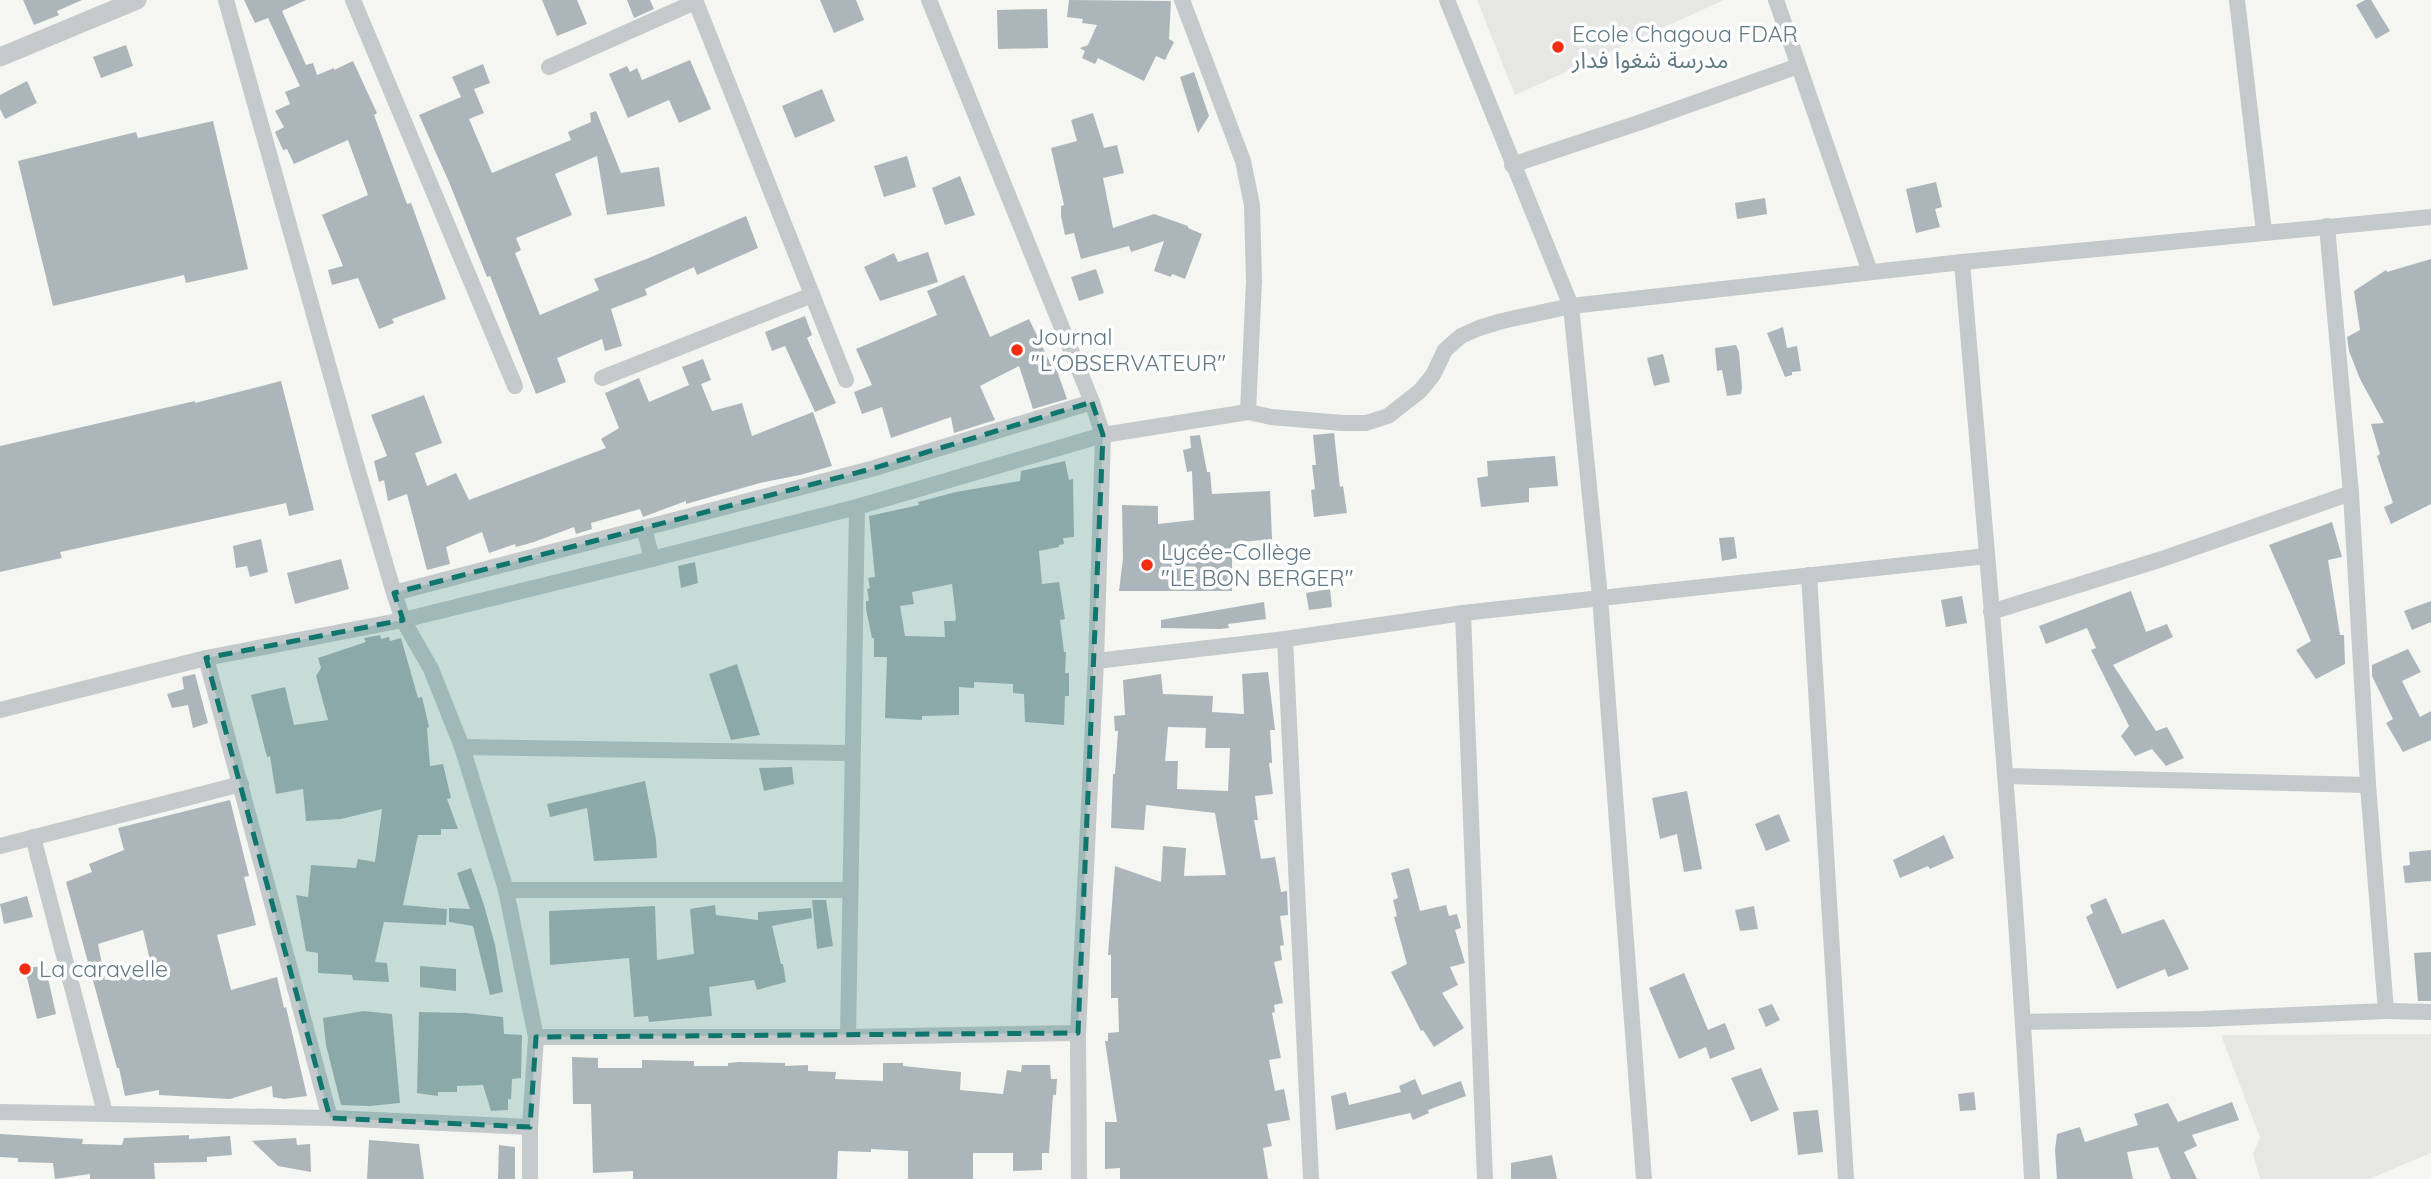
<svg xmlns="http://www.w3.org/2000/svg" width="2431" height="1179" viewBox="0 0 2431 1179" font-family="Quicksand,'Noto Sans Arabic',sans-serif">
  <style>
    .built { fill: #e6e6e4 }
    .building { fill: #acb6ba; fill-rule: evenodd }
    .lines { fill: none; stroke-linecap: round; stroke-linejoin: round }
    .minor { stroke: #c4c9cb; stroke-width: 16 }
    .tertiary { stroke: #c4c9cb; stroke-width: 19 }
    .marked { fill: #0f766e; fill-opacity: 0.2; stroke: #0f766e; stroke-width: 5; stroke-dasharray: 14 9; stroke-linejoin: round }
    .poi-dot { fill: #f42d12; stroke: #fff; stroke-width: 2.5 }
    .labels { text-anchor: middle; stroke-width: 7; stroke-linejoin: round; paint-order: stroke }
    .poi-label { font-size: 23px; fill: #617985; stroke: #fff; text-anchor: start }
  </style>
  <rect width="100%" height="100%" fill="#f5f5f1"/>
  <!-- built -->
  <g class="built">
    <path d="M1477,0H1724L1515,95Z"/>
    <path d="M2431,1034V1153L2369,1179H2260L2253,1154L2260,1138L2221,1035Z"/>
  </g>
  <!-- building -->
  <g class="building">
    <path d="M23,0H82L57,11L59,15L34,25Z"/>
    <path d="M244,0H306L282,11L306,65L313,63L317,75L334,68V70L353,61L377,113L374,115L407,204L411,203L446,299L392,319L394,323L379,329L358,278L332,285L328,270L343,266L322,215L368,195L348,140L294,164L287,149L283,150L275,132L284,127L275,111L290,104L285,92L300,86L268,18L255,23Z"/>
    <path d="M542,0H577L587,24L557,36Z"/>
    <path d="M627,0H650L654,9L634,18Z"/>
    <path d="M820,0H856L864,20L834,33Z"/>
    <path d="M1069,0L1171,1L1169,39L1174,42L1165,60L1156,56L1144,81L1098,58L1095,64L1082,58L1085,51L1080,48L1088,45L1097,25L1082,23L1083,19L1067,17Z"/>
    <path d="M2365,0H2371L2390,31L2376,39L2356,5Z"/>
    <path d="M1047,9L1048,48L998,49L997,10Z"/>
    <path d="M126,45L133,66L101,78L93,57Z"/>
    <path d="M690,60L711,109L679,123L669,100L628,118L609,74L627,66L630,72L637,68L642,80Z"/>
    <path d="M483,64L490,83L474,89L484,113L469,119L492,173L571,140L568,132L591,122L590,113L596,111L621,173L659,167L665,206L607,215L597,156L555,174L572,215L516,238L521,250L515,253L540,315L599,290L594,279L649,258L746,216L758,248L697,275L694,267L645,289L647,295L611,309L622,346L605,351L602,339L557,358L566,382L536,394L490,276L487,277L449,182L419,115L461,97L452,77Z"/>
    <path d="M1194,72L1209,116L1198,133L1180,77Z"/>
    <path d="M27,81L37,103L5,119L0,109V95Z"/>
    <path d="M822,89L835,121L795,138L782,106Z"/>
    <path d="M1093,113L1104,148L1117,145L1124,173L1103,178L1113,228L1154,214L1188,226V228L1202,234L1185,279L1172,274L1171,277L1154,271L1164,241L1131,252L1129,246L1081,259L1074,233L1065,235L1061,216V206L1064,205L1051,148L1077,141L1071,120Z"/>
    <path d="M213,121L248,269L186,283L184,275L53,306L18,161L136,132L138,138Z"/>
    <path d="M907,156L916,187L884,197L874,166Z"/>
    <path d="M960,176L975,215L945,225L932,188Z"/>
    <path d="M1936,182L1942,207L1935,209L1940,227L1916,233L1906,189Z"/>
    <path d="M1765,198L1767,214L1737,219L1735,203Z"/>
    <path d="M928,252L938,282L880,301L864,267L894,253L898,262Z"/>
    <path d="M2431,259V504L2391,524L2384,507L2393,503L2377,456L2380,454L2371,424L2384,423L2360,379L2349,351L2347,337L2360,330L2354,291L2386,270L2387,272Z"/>
    <path d="M1096,269L1104,293L1079,301L1071,277Z"/>
    <path d="M964,275L990,337L1029,319L1053,369L1056,368L1067,399L1033,409L1019,366L980,386L995,420L954,433L951,417L891,438L882,407L862,414L854,392L872,385L856,349L937,315L927,291Z"/>
    <path d="M805,316L812,335L807,338L836,403L815,412L785,346L772,351L765,332Z"/>
    <path d="M1783,327L1787,348L1797,346L1801,371L1792,372V375L1785,377L1767,333Z"/>
    <path d="M1736,345L1739,352L1742,388L1741,394L1727,396L1722,370L1717,371L1715,348Z"/>
    <path d="M1663,354L1670,382L1654,386L1647,358Z"/>
    <path d="M703,359L711,380L701,384L712,411L742,403L752,436L813,412L832,466L800,475L760,483L686,504V501L643,517L640,509L591,523L592,529L576,534L574,527L534,542L516,547L515,544L489,553L482,532L446,547L450,564L427,570L407,494L388,501L384,480L379,482L374,461L387,456L371,415L424,395L442,443L415,453L427,486L456,473L469,500L606,448L601,439L619,428L605,393L639,378L649,402L689,385L682,367Z"/>
    <path d="M281,381L314,510L289,516L286,503L60,552L62,558L0,572V446L195,401V403Z"/>
    <path d="M1334,433L1340,487L1343,486L1347,513L1314,517L1311,490L1315,489L1312,465H1316L1313,435Z"/>
    <path d="M1200,435L1207,472H1210L1212,494L1270,491L1272,539L1232,543V591H1119L1123,558L1122,505L1158,506V524L1194,520L1192,471L1187,472L1183,450L1191,448L1190,436Z"/>
    <path d="M1555,456L1558,486L1529,488V502L1481,507L1477,478L1488,476L1487,461Z"/>
    <path d="M1065,461L1069,480L1073,479L1074,537L1063,538L1064,544L1059,545V547L1039,551L1042,584L1059,582L1065,619L1060,620L1064,652H1066L1065,673H1069V696H1065L1064,725L1025,722L1024,694L1013,693V684L974,682V688L959,687V715L922,716V720L885,718L887,657H874V638H872L866,609V601H869L867,589L870,588L868,578L875,577L869,516L919,505L918,502L956,492L1020,481L1021,471ZM952,584L956,618L955,621H944L945,637L905,636L900,606L914,604L912,592Z"/>
    <path d="M2332,522L2342,557L2328,560L2340,635H2344L2345,664L2316,679L2296,650L2311,641L2269,545Z"/>
    <path d="M1734,537L1737,558L1722,561L1719,538Z"/>
    <path d="M261,539L268,572L250,577L247,566L236,568L233,546Z"/>
    <path d="M341,559L349,589L295,604L287,573Z"/>
    <path d="M695,562L698,583L681,588L678,566Z"/>
    <path d="M1330,589L1332,607L1309,610L1306,593Z"/>
    <path d="M2131,591L2146,632L2167,624L2173,637L2113,665L2156,731L2167,727L2184,758L2166,766L2152,749L2135,756L2121,736L2129,726L2091,650L2096,648L2087,628L2046,644L2039,626Z"/>
    <path d="M1962,596L1967,623L1946,627L1941,600Z"/>
    <path d="M2431,601V622L2412,630L2404,611Z"/>
    <path d="M1264,602L1266,619L1228,624L1229,628L1220,629L1161,628V620Z"/>
    <path d="M380,635L381,639L389,637L390,641L401,638L418,698L422,697L429,727L427,728L430,766L443,764L451,798L447,799L458,829H441V835H418L403,905L447,909L446,925L384,922L375,962L387,963L389,982L353,980L352,975L318,973V953L306,951L296,895L308,897L311,865L356,868L358,859L375,862L382,809L341,819L306,821L303,789L276,794L270,756L267,757L251,695L285,687L294,725L328,720L316,676L321,668L318,658L366,642L364,638Z"/>
    <path d="M2408,649L2421,672L2402,681L2420,717L2431,711V740L2403,752L2386,723L2393,719L2372,676V665Z"/>
    <path d="M737,664L760,735L731,740L709,674Z"/>
    <path d="M1268,672L1275,730H1270L1272,763H1269L1273,794L1255,796L1258,820H1254L1261,859L1275,857L1281,892L1287,891L1288,915L1280,916L1284,945L1280,946L1282,960L1274,962L1283,1003L1274,1005L1275,1012L1272,1013L1281,1058L1269,1060L1275,1091L1284,1089L1290,1120L1267,1124L1272,1146L1263,1148L1268,1179H1120V1168L1105,1169V1122H1117L1105,1041H1108V1033L1119,1032L1118,998H1111V955H1108L1115,866L1161,882L1163,846L1186,848L1184,876L1226,875L1215,813L1146,805L1144,830L1111,828L1113,774H1115L1118,731H1115L1114,716L1125,715L1123,680L1161,674L1163,694L1213,696L1212,712L1244,714L1242,674ZM1168,727L1206,728L1205,748H1230L1228,791L1177,789L1178,761H1165Z"/>
    <path d="M195,674L208,723L193,728L188,705L172,708L167,694L184,689L182,677Z"/>
    <path d="M792,767L794,784L764,791L759,768Z"/>
    <path d="M645,781L656,839L657,858L594,861L587,808L550,817L547,804Z"/>
    <path d="M1687,791L1702,869L1684,872L1677,834L1660,839L1652,798Z"/>
    <path d="M230,800L249,876L244,877L256,925L217,935L231,990L277,977L284,1008L286,1007L307,1096L284,1099L273,1097L272,1086L230,1099L159,1095V1090L125,1096L119,1068H117L66,882L92,872L89,864L124,850L118,828ZM143,930L152,969L105,980L98,944Z"/>
    <path d="M1779,814L1790,841L1766,851L1755,824Z"/>
    <path d="M1944,835L1954,858L1930,869L1928,866L1900,878L1893,860Z"/>
    <path d="M2431,850V881L2405,883L2403,866L2410,865L2409,852Z"/>
    <path d="M471,868L484,905L495,945L503,992L490,995L473,926L449,922V908L470,909L457,873Z"/>
    <path d="M1409,868L1420,911L1446,905L1449,916L1457,914L1461,928L1455,930L1465,963L1450,967L1458,985L1442,993L1464,1028L1434,1047L1423,1030L1421,1031L1391,972L1407,964L1394,917L1397,916L1393,900L1398,898L1391,873Z"/>
    <path d="M27,896L33,917L4,924L0,904Z"/>
    <path d="M2106,898L2122,934L2164,919L2189,969L2168,977L2165,969L2117,989L2086,917L2093,913L2090,905Z"/>
    <path d="M812,900H826L833,946L817,949Z"/>
    <path d="M715,905L716,915L758,920V912L811,908L812,918L772,926L781,964H783L786,982L757,990L754,980L709,987L712,1016L649,1022L648,1016L634,1017L629,958L550,965L549,911L655,906L657,960L694,954L690,909Z"/>
    <path d="M1754,906L1758,929L1740,931L1735,910Z"/>
    <path d="M2431,952V1001H2418L2414,953Z"/>
    <path d="M45,965L56,1014L37,1019L25,969Z"/>
    <path d="M420,966L456,969V991L420,987Z"/>
    <path d="M1684,973L1708,1030L1725,1023L1735,1049L1710,1059L1706,1047L1679,1059L1649,988Z"/>
    <path d="M1772,1004L1780,1020L1766,1027L1758,1009Z"/>
    <path d="M363,1011L392,1014L400,1103L369,1106L341,1105L326,1045L323,1018Z"/>
    <path d="M419,1012L466,1013L503,1017L504,1034L522,1035L521,1078L512,1079L511,1099H508V1110L491,1111L483,1085L457,1086V1092H438V1096L417,1093Z"/>
    <path d="M572,1057L598,1058V1068H642V1060L694,1061V1066H728V1063L739,1062L785,1063V1066L808,1065V1071L836,1072L835,1079L883,1081V1063H903V1066L961,1072L960,1090L1003,1094L1007,1070L1021,1072L1022,1065H1050L1051,1079H1057L1056,1095H1053L1049,1153H1042V1170L1013,1171V1153H973V1179H908V1151L871,1149V1152L838,1151L837,1179H633V1171L593,1173L591,1104H573Z"/>
    <path d="M1761,1068L1779,1110L1751,1122L1731,1078Z"/>
    <path d="M1415,1079L1422,1095L1461,1081L1466,1096L1428,1110L1429,1113L1413,1120L1410,1113L1336,1130L1331,1096L1346,1092L1349,1105L1401,1092L1399,1086Z"/>
    <path d="M1974,1092L1976,1110L1960,1111L1958,1094Z"/>
    <path d="M2232,1102L2239,1120L2192,1135L2197,1146L2184,1152L2197,1179H2171L2158,1147L2127,1152L2133,1179H2057L2055,1150L2057,1134L2080,1127L2085,1142L2138,1125L2134,1114L2168,1103L2178,1122Z"/>
    <path d="M1818,1110L1823,1152L1798,1155L1793,1112Z"/>
    <path d="M0,1134L83,1139L82,1144L122,1145L124,1138L189,1135V1139L230,1136L232,1155L207,1157V1162L154,1163L155,1179H90V1174L55,1179L53,1163L18,1162V1158L0,1157Z"/>
    <path d="M296,1138L297,1145L310,1144L311,1172L278,1166L252,1141Z"/>
    <path d="M369,1140L419,1144L424,1179H367Z"/>
    <path d="M499,1145L515,1147V1179H498Z"/>
    <path d="M1552,1155L1557,1179H1511V1163Z"/>
  </g>
  <g class="lines">
    <!-- minor -->
    <g class="minor">
      <path d="M226,0L355,461L394,593L403,620L431,669L462,747L506,890L536,1037L530,1127V1179"/>
      <path d="M353,0L515,386"/>
      <path d="M695,0L846,380"/>
      <path d="M929,0L1092,402L1103,435L1096,661L1078,1033L1079,1179"/>
      <path d="M1182,0L1243,161L1252,205L1254,281L1248,412"/>
      <path d="M1447,0L1571,306L1600,597L1644,1179"/>
      <path d="M1776,0L1870,272"/>
      <path d="M2237,0L2264,232"/>
      <path d="M549,67L695,2"/>
      <path d="M1512,165L1641,122L1798,66"/>
      <path d="M1962,262C1988,567 2016,873 2032,1179"/>
      <path d="M602,378L812,295"/>
      <path d="M644,528L652,559"/>
      <path d="M1809,575L1846,1179"/>
      <path d="M394,593L871,469L1092,402"/>
      <path d="M1991,612L2162,559L2351,493"/>
      <path d="M1463,613L1485,1179"/>
      <path d="M1285,639L1311,1179"/>
      <path d="M206,658L330,1118"/>
      <path d="M1096,661L1285,639L1463,613L1987,556"/>
      <path d="M0,710L206,658L403,620L652,559L857,507L1103,435L1248,412L1271,417L1342,423H1366L1388,416L1420,391L1433,375L1445,350L1461,336L1479,328L1502,321L1571,306L1962,262L2431,217"/>
      <path d="M462,747L851,753"/>
      <path d="M2006,776L2368,785"/>
      <path d="M33,837L105,1113"/>
      <path d="M0,846L241,784"/>
      <path d="M506,890H849"/>
      <path d="M2386,1011L2431,1012"/>
      <path d="M2024,1022L2203,1019L2386,1011L2368,785L2351,493L2327,226"/>
      <path d="M536,1037H848L1078,1033"/>
      <path d="M848,1037L857,507"/>
      <path d="M0,1112L330,1118L530,1127"/>
    </g>
    <!-- tertiary -->
    <path class="tertiary" d="M0,57L137,0"/>
  </g>
  <!-- marked area -->
  <path class="marked" d="M1092,402L1103,435L1078,1033L536,1037L530,1127L330,1118L206,658L403,620L394,593L871,469Z"/>
  <!-- markers -->
  <g class="poi-dot">
    <circle cx="1558" cy="47" r="7"/>
    <circle cx="1017" cy="350" r="7"/>
    <circle cx="1147" cy="565" r="7"/>
    <circle cx="25" cy="969" r="7"/>
  </g>
  <g class="labels">
    <!-- poi labels -->
    <g class="poi-label">
      <text x="1572" y="42">Ecole Chagoua FDAR<tspan x="1572" dy="26">مدرسة شغوا فدار</tspan></text>
      <text x="1031" y="345">Journal<tspan x="1031" dy="26">"L'OBSERVATEUR"</tspan></text>
      <text x="1161" y="560">Lycée-Collège<tspan x="1161" dy="26">"LE BON BERGER"</tspan></text>
      <text x="39" y="977">La caravelle</text>
    </g>
  </g>
</svg>
